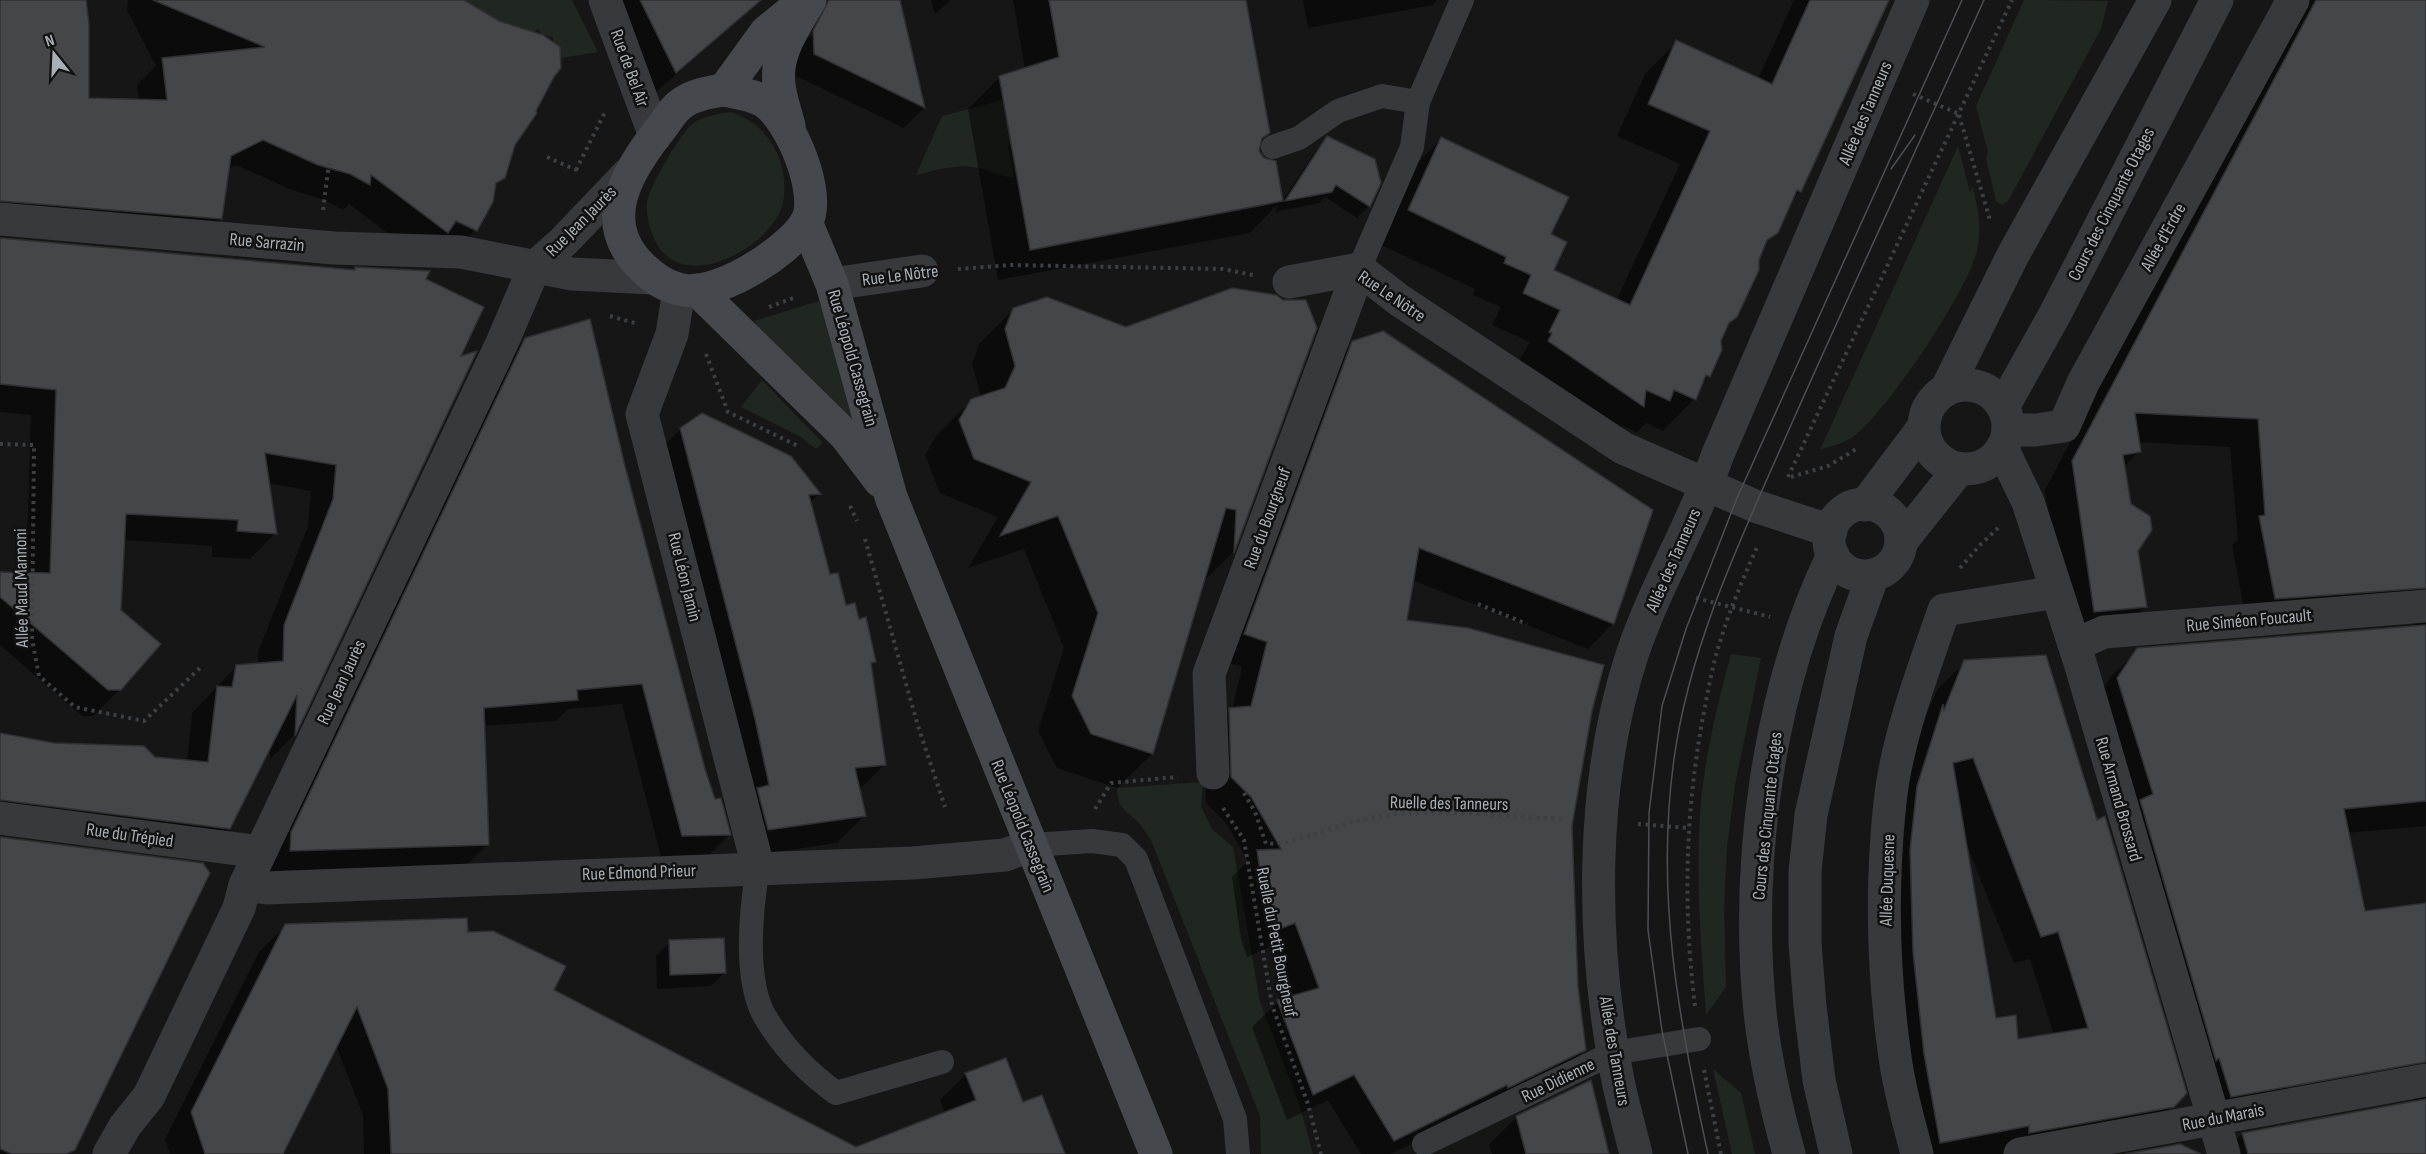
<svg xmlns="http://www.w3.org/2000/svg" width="2426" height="1154" viewBox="0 0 2426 1154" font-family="'Sofia Sans Condensed',sans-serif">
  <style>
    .green { fill: #202720 }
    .shadow { fill: #0007; fill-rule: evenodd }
    .building { fill: #45464a; stroke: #303033; stroke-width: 1.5; fill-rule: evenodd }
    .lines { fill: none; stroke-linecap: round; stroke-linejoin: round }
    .path { stroke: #3d4043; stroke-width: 4; stroke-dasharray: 3 4.5; stroke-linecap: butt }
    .lane { stroke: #37393c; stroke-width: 24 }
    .street { stroke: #37393c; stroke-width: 33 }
    .secondary { stroke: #45484c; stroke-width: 33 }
    .tram { stroke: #4c4f53; stroke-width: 1.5 }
    .labels { text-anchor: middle; stroke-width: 5; stroke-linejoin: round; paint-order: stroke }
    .street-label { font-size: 18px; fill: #a8afb7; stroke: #111112 }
  </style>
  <rect width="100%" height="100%" fill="#161617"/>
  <!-- green -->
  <g class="green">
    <path d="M461,0H572L598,52L555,59L553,37L543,35L538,29L531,34L485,17Z"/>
    <path d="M2024,0L2108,1L2101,29L2008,201L2002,205L1996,201L1986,159L1988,152L1976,106Z"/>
    <path d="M1026,94L1030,139L1008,145L1014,177C997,177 989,169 973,167C954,164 934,171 916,175L942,116Z"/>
    <path d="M731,112C753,120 766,131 777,153C784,167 787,191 782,206C768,250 679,297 654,238C649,227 646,214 647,202C649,188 678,138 689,127C700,116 717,114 731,112Z"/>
    <path d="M1958,146L1970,192L1973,187C1978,208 1982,229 1977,250C1968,291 1888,410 1854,436C1845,443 1831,446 1820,450Z"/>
    <path d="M819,301L836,349L857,428L761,335L754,321Z"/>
    <path d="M762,380L823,443L816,449L801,437L741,407Z"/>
    <path d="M1731,654L1761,658L1735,785L1727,847L1724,909L1726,987L1706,1015C1701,944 1695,872 1701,801C1706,751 1718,702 1731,654Z"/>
    <path d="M1203,782L1201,807L1212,829L1233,847L1260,1002L1300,1106L1313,1154H1261L1260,1116L1151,840C1146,834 1142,825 1136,820C1123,808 1118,809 1117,788Z"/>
    <path d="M1713,1069L1741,1093L1755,1154H1732Z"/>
  </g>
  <!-- shadow -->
  <g class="shadow">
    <path d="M0,0H84L87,99L139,101L137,85L156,66L127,10L128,0H463L552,76L514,145L504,177L494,188L475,230L450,256L421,258L349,204L343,210L324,200L292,190L236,165L228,169L220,219L194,245L0,228Z"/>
    <path d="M610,0H761L656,92Z"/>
    <path d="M852,0H899L924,108L904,128L794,75L795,50Z"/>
    <path d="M931,0H951L935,14Z"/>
    <path d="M1013,0H1244L1269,132L1260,141L1258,151L1263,159L1274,162L1282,202L1316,150L1327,138L1369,206L1357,218L1325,197L1319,203L1275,212L1278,204L1250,233L998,280L968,109L1000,77L1025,69Z"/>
    <path d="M1303,0H1437L1433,5L1308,28Z"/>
    <path d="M1794,0H1887L1800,191L1790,201L1776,232L1764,244L1726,326L1709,376L1701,384L1694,399L1663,431L1646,423L1637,432L1623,426L1611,438L1518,363L1530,342L1492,325L1501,307L1473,295L1475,289L1377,243L1410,171L1441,139L1549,235L1552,271L1616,301L1680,164L1617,136L1645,74L1677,42L1758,79Z"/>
    <path d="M2306,0H2426V826L2347,833L2364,913L2426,905V1154H2222L2242,1134L2416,1102L2412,1095L2203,1124L2090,707L2110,678L2138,650L2416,627L2414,624L2407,617L2247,626L2232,545L2238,540L2230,447L2138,442L2139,451L2124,467L2145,607L2117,635L2066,639L2045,490L2167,257Z"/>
    <path d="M0,239L354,271L356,269L423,280L458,359L474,354L294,735L270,759V744L229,828L203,854L0,828V735L187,762L192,713L237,666L258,664V652L308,526L311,491L268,483L275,533L250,559L212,557V546L123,540L120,689L93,716H82L0,645V573L26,574L31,415L0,412Z"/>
    <path d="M1014,309L1126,329L1316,328L1233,552L1202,583L1152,754L1117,788L1057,768L1038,731L1064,648L1024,549L968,568L998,517L940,493L925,455L937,435L972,400L981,397L972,364L979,344Z"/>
    <path d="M525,339L624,467L704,770L729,835L708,856L661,857L622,704L568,709L556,721L483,726L488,844L467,865L270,871L504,361Z"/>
    <path d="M1353,343L1613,623L1588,649L1412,580L1406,622L1591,711L1571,826L1576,987L1584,1050L1559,1075L1482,1109L1391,1154H1361L1328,1100L1287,1120L1252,1027L1278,1002L1288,999L1270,947L1247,957L1241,939L1232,877L1248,861L1226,823L1206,803L1204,736L1232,710L1242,667L1219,660L1327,369Z"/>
    <path d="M681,429L819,494L809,503L829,575L874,662L870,666L885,764L858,791L864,816L837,843L741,857L653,456Z"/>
    <path d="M1965,662L2173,1106L2145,1134L2036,1154H1909L1883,878L1921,727L1937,690ZM1964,838L2014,963L2030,959L2054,1035L2017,1041L1994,1019Z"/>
    <path d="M0,838L73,1149L68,1154H0Z"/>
    <path d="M286,925L467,934L552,991L856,1149L945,1113L940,1100L966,1074L1022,1104L1063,1154H364L363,1115L336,1046L282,1153L284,1154H170L165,1139L259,952Z"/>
    <path d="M670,942L725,972L711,986L657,989L656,956Z"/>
    <path d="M1517,1117L1607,1154H1492L1489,1144Z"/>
  </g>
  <!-- building -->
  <g class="building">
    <path d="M0,0H86L89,24V98L167,100L162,58L265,47L153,0H464L499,21L543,35L560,47L561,68L554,77L536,111L537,113L515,145L505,178L496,183L493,202L477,231L456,221L448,233L371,175L370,185L350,174L318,165L263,140L231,156L222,219L0,201Z"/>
    <path d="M640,0H761L676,73Z"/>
    <path d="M829,0H900L925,108L814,54L813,31Z"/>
    <path d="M1049,0H1246L1270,133L1262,138L1259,151L1264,158L1276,161L1283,201L1030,250L999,76L1059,57Z"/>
    <path d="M1810,0H1889L1801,192L1797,190L1778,233L1767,240L1759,260V270L1737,317L1729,323L1721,341L1722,350L1710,377L1706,375L1696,400L1674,390L1670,401L1646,390L1644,407L1548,341L1552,333L1549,332L1560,310L1523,293L1531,275L1504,263L1506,257L1408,210L1441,137L1569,197L1551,234L1567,242L1554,270L1630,305L1710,131L1648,104L1676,40L1772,84Z"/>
    <path d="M2316,0H2426V588L2275,599L2259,516L2265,515L2258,419L2135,413L2141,452L2123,455L2131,504L2150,516L2152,530L2138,551L2147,607L2094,612L2072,461Z"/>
    <path d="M1327,136L1375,159L1381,183L1370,207L1336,185L1332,192L1285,201Z"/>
    <path d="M0,238L355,270V267L430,271L426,279L484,307L461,356L477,351L295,736L297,695L230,829L0,800V733L54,743L144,746L155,757L208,762L217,686L232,687L236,665L283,661L284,625L333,499L336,465L265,453L277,534L237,531L238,520L126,514L121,610L161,644L121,690H108L0,597V572L50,573L56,390L0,384Z"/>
    <path d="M1232,288L1276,295L1283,300H1306L1317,328L1234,553L1236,510L1226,508L1153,754L1091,734L1072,696L1098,613L1058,516L1000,536L1031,482L974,459L959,420L971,399L1005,388L1015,366L1005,329L1013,308L1047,297L1126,327Z"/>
    <path d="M590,319L625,466L705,769L715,799L721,798L731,835L682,836L642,684L577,690L578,700L484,708L489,845L290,851L291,832L525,338Z"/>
    <path d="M1383,331L1653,510L1614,624L1419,548L1407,620L1468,628L1604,665L1592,711L1572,826L1578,986L1586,1050L1508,1088L1507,1085L1394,1141L1354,1075L1313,1095L1277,1000L1319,988L1295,923L1272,932L1266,913L1257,850L1281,849L1251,797L1231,777L1229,708L1251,706L1267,642L1244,634L1352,341Z"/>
    <path d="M702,413L791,456L821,494L809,495L830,574L838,573L846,605L855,603L859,619L866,617L876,662L871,663L886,765L855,768L866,816L768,830L757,788L769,785L755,719L680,428Z"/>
    <path d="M2426,625V801L2344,809L2365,911L2426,903V1062L2231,1097L2219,1058L2216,1061L2140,800L2153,794L2117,678L2137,648Z"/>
    <path d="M2046,655L2097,820L2105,816L2187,1093L2174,1107L2029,1133V1126L1940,1143L1924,1054L1913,952L1910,850L1917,786L1943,704L1944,710L1964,660ZM1973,758L2041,937L2058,932L2088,1028L2018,1039L2016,1015L1996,1018L1953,763Z"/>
    <path d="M0,837L203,863L210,873L75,1150L66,1154H12L0,1149Z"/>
    <path d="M467,918L468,932L493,931L566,966L554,990L856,1147L976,1100L965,1073L1006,1058L1023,1102L1042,1095L1065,1154H391L388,1089L357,1007L283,1154H205L191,1112L285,924Z"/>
    <path d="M724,938L726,973L670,975L669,940Z"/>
    <path d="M1591,1080L1609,1154H1526L1516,1116Z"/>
    <path d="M2426,1099V1154H2248L2242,1133Z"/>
    <path d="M2180,1144L2201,1154H2125Z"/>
  </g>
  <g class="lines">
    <!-- path -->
    <g class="path">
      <path d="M1913,94L1959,114"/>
      <path d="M1959,115L1990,220"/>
      <path d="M547,157L576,170L575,173"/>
      <path d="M576,170L605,112"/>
      <path d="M323,210L329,163"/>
      <path d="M958,269L1011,265L1223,269L1253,275"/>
      <path d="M769,307L796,297"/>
      <path d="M610,316L638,324"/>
      <path d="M706,354L728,412L800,447"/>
      <path d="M0,444L34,445L32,639L39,676L75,707L144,721L201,667"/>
      <path d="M1788,477L2012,0"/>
      <path d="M1791,477L1828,466L1858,448"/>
      <path d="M850,506L857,521"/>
      <path d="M865,539L918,726L945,807"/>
      <path d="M1960,568L1980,545L1998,528"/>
      <path d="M1696,598L1770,617"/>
      <path d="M1478,604L1527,624"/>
      <path d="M1244,793L1255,812L1266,844C1305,843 1342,821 1381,816C1440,808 1505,817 1564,819"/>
      <path d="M1223,808L1244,840L1272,1005L1308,1104L1321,1154"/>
      <path d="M1095,809L1111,783L1178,777"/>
      <path d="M1638,824L1688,828"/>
      <path d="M1695,1006C1683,909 1685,814 1703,717C1708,692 1712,666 1720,642C1730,609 1744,576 1758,545"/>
      <path d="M1704,1070L1721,1154"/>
    </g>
    <!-- lane -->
    <g class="lane">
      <path d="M1273,147L1299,138L1338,111L1382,96L1418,102"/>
      <path d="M1359,269L1412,147L1418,102L1462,0"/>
      <path d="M1032,845L1092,841L1122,845L1136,859L1235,1119L1238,1154"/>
      <path d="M758,867C751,909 743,984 767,1020C784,1048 810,1074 836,1093L942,1062"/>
      <path d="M1424,1144L1613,1053L1699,1039"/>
    </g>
    <!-- street -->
    <g class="street">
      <path d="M605,0L655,136"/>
      <path d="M0,219L334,248L461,252L572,274L653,278"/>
      <path d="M1289,282L1359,269L1399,300L1623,448L1755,506L1831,531"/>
      <path d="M832,284L922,271"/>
      <path d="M679,290L672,334L642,414L758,867"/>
      <circle cx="1966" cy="427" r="42"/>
      <path d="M1946,390L2013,255L2155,0"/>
      <path d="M2003,407L2054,316L2217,0"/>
      <path d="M2008,430H2036L2064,426L2083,383L2293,0"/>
      <path d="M2002,448L2028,502L2081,666L2224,1154"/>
      <circle cx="1865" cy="540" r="36"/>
      <path d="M1865,505L1923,428"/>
      <path d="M1901,542L1959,469"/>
      <path d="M2075,645L2104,632L2426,606"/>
      <path d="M1213,773L1209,674L1359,269"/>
      <path d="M0,818L260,852"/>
      <path d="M245,885L267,888L913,863L1005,855L1032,845"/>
      <path d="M109,1154L125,1126L149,1096L239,908L245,885L502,343L534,268L564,241L628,174"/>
      <path d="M1636,1154C1629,1126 1621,1098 1616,1070C1591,938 1590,783 1632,655C1655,586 1694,523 1718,454L1913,0"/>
      <path d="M1789,1154C1776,1107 1765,1060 1760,1012C1745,864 1768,689 1833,555"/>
      <path d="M1836,1154L1819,1080L1810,1006L1805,943V871L1811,815L1851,636L1873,575"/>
      <path d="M1917,1154C1909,1122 1899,1089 1895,1057C1883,973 1881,886 1890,802C1897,737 1923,672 1944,610L2057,592"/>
      <path d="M2020,1154L2426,1080"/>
    </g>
    <!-- secondary -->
    <g class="secondary">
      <path d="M724,90C737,93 751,94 763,101C790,116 823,196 806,223C787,253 714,300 678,289C662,285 651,276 640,265C597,221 627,172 658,132C665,124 672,110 681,104C693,95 709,92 724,90Z"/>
      <path d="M724,90L766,32L798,6"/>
      <path d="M789,126C786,113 780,98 779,84C775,53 795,26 810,0"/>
      <path d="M806,222L832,284L891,497L1156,1154"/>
      <path d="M697,290L846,436L880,481"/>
    </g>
    <!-- tram -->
    <g class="tram">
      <path d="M1891,169L1915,135"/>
      <path d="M1688,1154L1662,1031L1648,930L1649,813L1662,706L1686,629L1737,498L1962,0"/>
      <path d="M1708,1154C1679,1022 1655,895 1674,759C1690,642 1744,532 1791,425C1854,283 1920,142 1984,0"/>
    </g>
  </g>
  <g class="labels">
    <!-- street labels -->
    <g class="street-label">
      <text transform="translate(630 68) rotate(70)" y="6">Rue de Bel Air</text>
      <text transform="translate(1865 113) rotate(-67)" y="6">Allée des Tanneurs</text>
      <text transform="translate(2111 204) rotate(-63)" y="6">Cours des Cinquante Otages</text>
      <text transform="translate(581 221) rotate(-45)" y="6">Rue Jean Jaurès</text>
      <text transform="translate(2163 237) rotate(-61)" y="6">Allée d'Erdre</text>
      <text transform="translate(267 242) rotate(5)" y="6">Rue Sarrazin</text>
      <text transform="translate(900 275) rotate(-7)" y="6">Rue Le Nôtre</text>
      <text transform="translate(1392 296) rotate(34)" y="6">Rue Le Nôtre</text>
      <text transform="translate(853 358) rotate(74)" y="6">Rue Léopold Cassegrain</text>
      <text transform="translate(1267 518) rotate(-70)" y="6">Rue du Bourgneuf</text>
      <text transform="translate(1673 560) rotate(-66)" y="6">Allée des Tanneurs</text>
      <text transform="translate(685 577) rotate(76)" y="6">Rue Léon Jamin</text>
      <text transform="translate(21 588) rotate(-91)" y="6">Allée Maud Mannoni</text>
      <text transform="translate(2249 620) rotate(-5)" y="6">Rue Siméon Foucault</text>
      <text transform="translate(341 682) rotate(-65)" y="6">Rue Jean Jaurès</text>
      <text transform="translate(2119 799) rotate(74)" y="6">Rue Armand Brossard</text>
      <text transform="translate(1449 803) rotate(1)" y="6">Ruelle des Tanneurs</text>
      <text transform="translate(1767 816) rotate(-84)" y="6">Cours des Cinquante Otages</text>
      <text transform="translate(1023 826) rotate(68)" y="6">Rue Léopold Cassegrain</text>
      <text transform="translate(130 835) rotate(8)" y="6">Rue du Trépied</text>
      <text transform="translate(639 872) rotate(-2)" y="6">Rue Edmond Prieur</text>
      <text transform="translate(1887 880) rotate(-88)" y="6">Allée Duquesne</text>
      <text transform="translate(1277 942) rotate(79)" y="6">Ruelle du Petit Bourgneuf</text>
      <text transform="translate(1615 1051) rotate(80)" y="6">Allée des Tanneurs</text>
      <text transform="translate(1558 1080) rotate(-26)" y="6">Rue Didienne</text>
      <text transform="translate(2223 1117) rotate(-11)" y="6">Rue du Marais</text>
    </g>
  </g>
  <!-- north arrow -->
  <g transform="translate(54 54) rotate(342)" stroke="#111112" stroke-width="4.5" paint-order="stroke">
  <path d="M0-4.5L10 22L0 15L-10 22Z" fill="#a8afb7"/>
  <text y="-9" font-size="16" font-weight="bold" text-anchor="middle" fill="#a8afb7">N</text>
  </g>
</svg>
